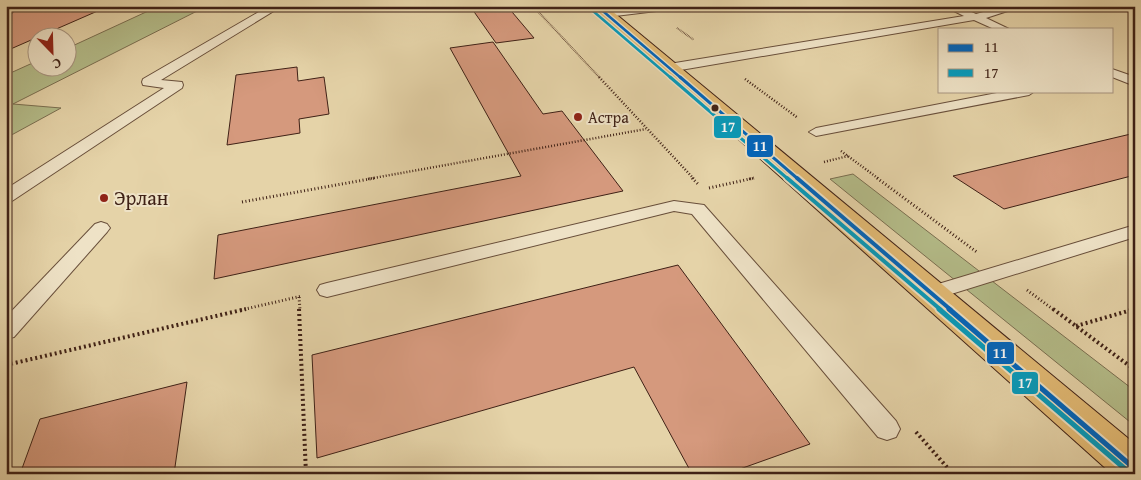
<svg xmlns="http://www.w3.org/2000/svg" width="1141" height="480" viewBox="0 0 1141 480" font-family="'Gentium Book Plus',serif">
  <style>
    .green { fill: #b4bc89; stroke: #7a6e50 }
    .building { fill: #d5997d; stroke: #3f2116 }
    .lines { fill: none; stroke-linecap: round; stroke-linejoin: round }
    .service-casing { stroke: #684e3a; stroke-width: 2 }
    .primary-casing { stroke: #3f2116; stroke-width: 2 }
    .path-far3 { stroke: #3f2116; stroke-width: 2; stroke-dasharray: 0.5 1; stroke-linecap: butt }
    .path-far2 { stroke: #3f2116; stroke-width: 2.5; stroke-dasharray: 1 2; stroke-linecap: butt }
    .path-far1 { stroke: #3f2116; stroke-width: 3; stroke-dasharray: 1 2.5; stroke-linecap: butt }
    .path { stroke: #3f2116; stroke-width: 4; stroke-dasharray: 2 3; stroke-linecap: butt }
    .service { fill: #eee2c6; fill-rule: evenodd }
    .primary { fill: #e2ba74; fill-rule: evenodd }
    .bus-1-far3-casing { stroke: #eee2c6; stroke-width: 5 }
    .bus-1-far2-casing { stroke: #eee2c6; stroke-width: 6 }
    .bus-1-far1-casing { stroke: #eee2c6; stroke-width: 8 }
    .bus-1-casing { stroke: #eee2c6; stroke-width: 9 }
    .bus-2-far3-casing { stroke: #eee2c6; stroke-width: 5 }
    .bus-2-far2-casing { stroke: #eee2c6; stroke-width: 6 }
    .bus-2-far1-casing { stroke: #eee2c6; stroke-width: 8 }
    .bus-2-casing { stroke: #eee2c6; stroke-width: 9 }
    .bus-1-far3 { stroke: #0065bd; stroke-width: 2.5 }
    .bus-1-far2 { stroke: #0065bd; stroke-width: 3 }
    .bus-1-far1 { stroke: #0065bd; stroke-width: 4 }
    .bus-1 { stroke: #0065bd; stroke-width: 5 }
    .bus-2-far3 { stroke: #069bbc; stroke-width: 2.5 }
    .bus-2-far2 { stroke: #069bbc; stroke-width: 3 }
    .bus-2-far1 { stroke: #069bbc; stroke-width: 4 }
    .bus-2 { stroke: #069bbc; stroke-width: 5 }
    .bus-dot { fill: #3f2116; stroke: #eee2c6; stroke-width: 2 }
    .poi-dot { fill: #8f2418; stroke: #eee2c6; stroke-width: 2 }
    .labels { text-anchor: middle; stroke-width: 4; stroke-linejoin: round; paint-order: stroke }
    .far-poi-label { font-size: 16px; fill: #3f2116; stroke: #eee2c6; text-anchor: start }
    .poi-label { font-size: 20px; fill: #3f2116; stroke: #eee2c6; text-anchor: start }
    .line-badge { stroke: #eee2c6; stroke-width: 2 }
    .badge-label { font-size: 14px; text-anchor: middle; font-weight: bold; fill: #fff }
  </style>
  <rect width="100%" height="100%" fill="#e5d3a8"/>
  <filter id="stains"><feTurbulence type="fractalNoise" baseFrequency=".004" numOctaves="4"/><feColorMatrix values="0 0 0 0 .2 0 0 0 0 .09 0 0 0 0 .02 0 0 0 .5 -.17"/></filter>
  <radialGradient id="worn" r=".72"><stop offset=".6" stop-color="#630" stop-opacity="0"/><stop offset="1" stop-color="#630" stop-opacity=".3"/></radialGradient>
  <!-- green -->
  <g class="green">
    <path d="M159,6H207L13,104L61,108L6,138V75L37,61L38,68H68V48Z"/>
    <path d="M853,174L1135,391V426L830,179Z"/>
  </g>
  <!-- building -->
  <g class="building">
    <path d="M19,6H109L6,51V20Z"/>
    <path d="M470,6H507L534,38L496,43Z"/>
    <path d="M493,42L543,114L562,111L623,191L214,279L218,235L521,176L450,48Z"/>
    <path d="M297,67L298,81L324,77L329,114L299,119L300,133L227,145L236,75Z"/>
    <path d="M1135,133V175L1004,209L953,176Z"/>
    <path d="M678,265L810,444L726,474H692L634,367L317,458L312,355Z"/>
    <path d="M187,382L174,474H20L40,419Z"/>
  </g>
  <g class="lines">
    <defs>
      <g id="service">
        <path d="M269,6H282L161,80L182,82L183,85L182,88L12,201L6,202V189L164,88L143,85L142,82L143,79Z"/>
        <path d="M646,6H678L673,9L607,17L602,14L607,11Z"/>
        <path d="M944,6H958L976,14L1005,6H1023L986,18L1009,29H994L974,20L669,72L663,68L669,64L964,16Z"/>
        <path d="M1112,69L1135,77V86L1112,77Z"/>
        <path d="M1007,91H1035L1029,95L816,136L809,132L816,128Z"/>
        <path d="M674,201L704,205L896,421L900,429L896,437L887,440L878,437L692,214L674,211L327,297L320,295L317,290L320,285L327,283Z"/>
        <path d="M101,222L107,224L110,228L107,232L14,337L6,339V317L95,224Z"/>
        <path d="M1135,225V237L932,300L925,298L922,293L925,288Z"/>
      </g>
      <path id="primary" d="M590,6H606L1135,444V474H1112Z"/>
    </defs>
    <!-- service casing -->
    <use href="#service" class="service-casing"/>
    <!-- primary casing -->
    <use href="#primary" class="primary-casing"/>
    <!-- path-far3 -->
    <g class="path-far3">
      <path d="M533,6L600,78"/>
      <path d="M677,28L694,40"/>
    </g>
    <!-- path-far2 -->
    <g class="path-far2">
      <path d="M599,77L694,179"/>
      <path d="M745,79L798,118"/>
      <path d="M841,151L879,179"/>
      <path d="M824,162L848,156"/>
      <path d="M368,179L646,129"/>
      <path d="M749,179L754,178"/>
    </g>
    <!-- path-far1 -->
    <g class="path-far1">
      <path d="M692,178L699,185"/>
      <path d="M877,178L978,253"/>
      <path d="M709,188L754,178"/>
      <path d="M242,202L375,178"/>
      <path d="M1027,290L1054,310"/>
      <path d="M299,297L300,310"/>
      <path d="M241,310L302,296"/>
      <path d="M1130,310L1135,309"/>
    </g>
    <!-- path -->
    <g class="path">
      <path d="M299,309L306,474"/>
      <path d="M1053,309L1135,370"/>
      <path d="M1076,326L1135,309"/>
      <path d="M6,365L246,309"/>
      <path d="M916,432L953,474"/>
    </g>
    <!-- service -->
    <use href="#service" class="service"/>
    <!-- primary -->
    <use href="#primary" class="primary"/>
    <defs>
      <path id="bus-1-far3" d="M597,6L681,78"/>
      <path id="bus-1-far2" d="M680,77L798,179"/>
      <path id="bus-1-far1" d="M797,178L951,310"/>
      <path id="bus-1" d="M949,309L1135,469"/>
      <path id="bus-2-far3" d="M593,11L671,78"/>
      <path id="bus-2-far2" d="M670,77L788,179"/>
      <path id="bus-2-far1" d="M787,178L941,310"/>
      <path id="bus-2" d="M939,309L1131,474"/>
    </defs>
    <!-- bus-1-far3 casing -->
    <use href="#bus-1-far3" class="bus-1-far3-casing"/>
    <!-- bus-1-far2 casing -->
    <use href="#bus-1-far2" class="bus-1-far2-casing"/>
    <!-- bus-1-far1 casing -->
    <use href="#bus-1-far1" class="bus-1-far1-casing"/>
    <!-- bus-1 casing -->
    <use href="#bus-1" class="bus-1-casing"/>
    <!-- bus-2-far3 casing -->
    <use href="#bus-2-far3" class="bus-2-far3-casing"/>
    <!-- bus-2-far2 casing -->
    <use href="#bus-2-far2" class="bus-2-far2-casing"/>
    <!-- bus-2-far1 casing -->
    <use href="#bus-2-far1" class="bus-2-far1-casing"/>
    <!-- bus-2 casing -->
    <use href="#bus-2" class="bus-2-casing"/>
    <!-- bus-1-far3 -->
    <use href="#bus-1-far3" class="bus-1-far3"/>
    <!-- bus-1-far2 -->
    <use href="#bus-1-far2" class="bus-1-far2"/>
    <!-- bus-1-far1 -->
    <use href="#bus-1-far1" class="bus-1-far1"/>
    <!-- bus-1 -->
    <use href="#bus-1" class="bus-1"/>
    <!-- bus-2-far3 -->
    <use href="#bus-2-far3" class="bus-2-far3"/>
    <!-- bus-2-far2 -->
    <use href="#bus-2-far2" class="bus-2-far2"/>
    <!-- bus-2-far1 -->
    <use href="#bus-2-far1" class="bus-2-far1"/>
    <!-- bus-2 -->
    <use href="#bus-2" class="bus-2"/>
  </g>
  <!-- markers -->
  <circle class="bus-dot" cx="715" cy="108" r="4.5"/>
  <g class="poi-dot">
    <circle cx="578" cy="117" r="5"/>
    <circle cx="104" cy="198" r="5"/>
  </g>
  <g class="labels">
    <!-- far-poi labels -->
    <g class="far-poi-label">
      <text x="588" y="123">Астра</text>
    </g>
    <!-- poi labels -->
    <g class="poi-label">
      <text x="114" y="205">Эрлан</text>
    </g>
  </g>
  <g class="line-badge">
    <rect x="713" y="115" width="29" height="24" rx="5" fill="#069bbc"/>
    <rect x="746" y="134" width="28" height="24" rx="5" fill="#0065bd"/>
    <rect x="986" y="341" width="29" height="24" rx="5" fill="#0065bd"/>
    <rect x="1011" y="371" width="28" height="24" rx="5" fill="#069bbc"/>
  </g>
  <g class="badge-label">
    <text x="728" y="132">17</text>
    <text x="760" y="151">11</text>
    <text x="1000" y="358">11</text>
    <text x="1025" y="388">17</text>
  </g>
  <!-- margin -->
  <rect width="1141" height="480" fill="none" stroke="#e5d3a8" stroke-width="25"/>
  <rect x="8" y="8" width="1126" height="465" fill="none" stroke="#3f2116" stroke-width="2.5"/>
  <rect x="12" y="12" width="1116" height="455" fill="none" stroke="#3f2116"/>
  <!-- legend -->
  <rect x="938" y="28" width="175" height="65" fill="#eee2c6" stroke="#a89580"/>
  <rect x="948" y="44" width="25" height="8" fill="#0065bd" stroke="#a89580"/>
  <text x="984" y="52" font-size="15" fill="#3f2116">11</text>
  <rect x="948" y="69" width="25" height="8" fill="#069bbc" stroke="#a89580"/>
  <text x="984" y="78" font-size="15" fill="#3f2116">17</text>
  <!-- north arrow -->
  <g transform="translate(52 52) rotate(157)"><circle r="24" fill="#eee2c6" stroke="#a89580"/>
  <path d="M0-4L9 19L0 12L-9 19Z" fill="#8f2418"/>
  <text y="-8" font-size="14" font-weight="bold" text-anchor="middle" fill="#3f2116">С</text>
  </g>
  <rect width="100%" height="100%" filter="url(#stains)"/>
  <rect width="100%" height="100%" fill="url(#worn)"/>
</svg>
